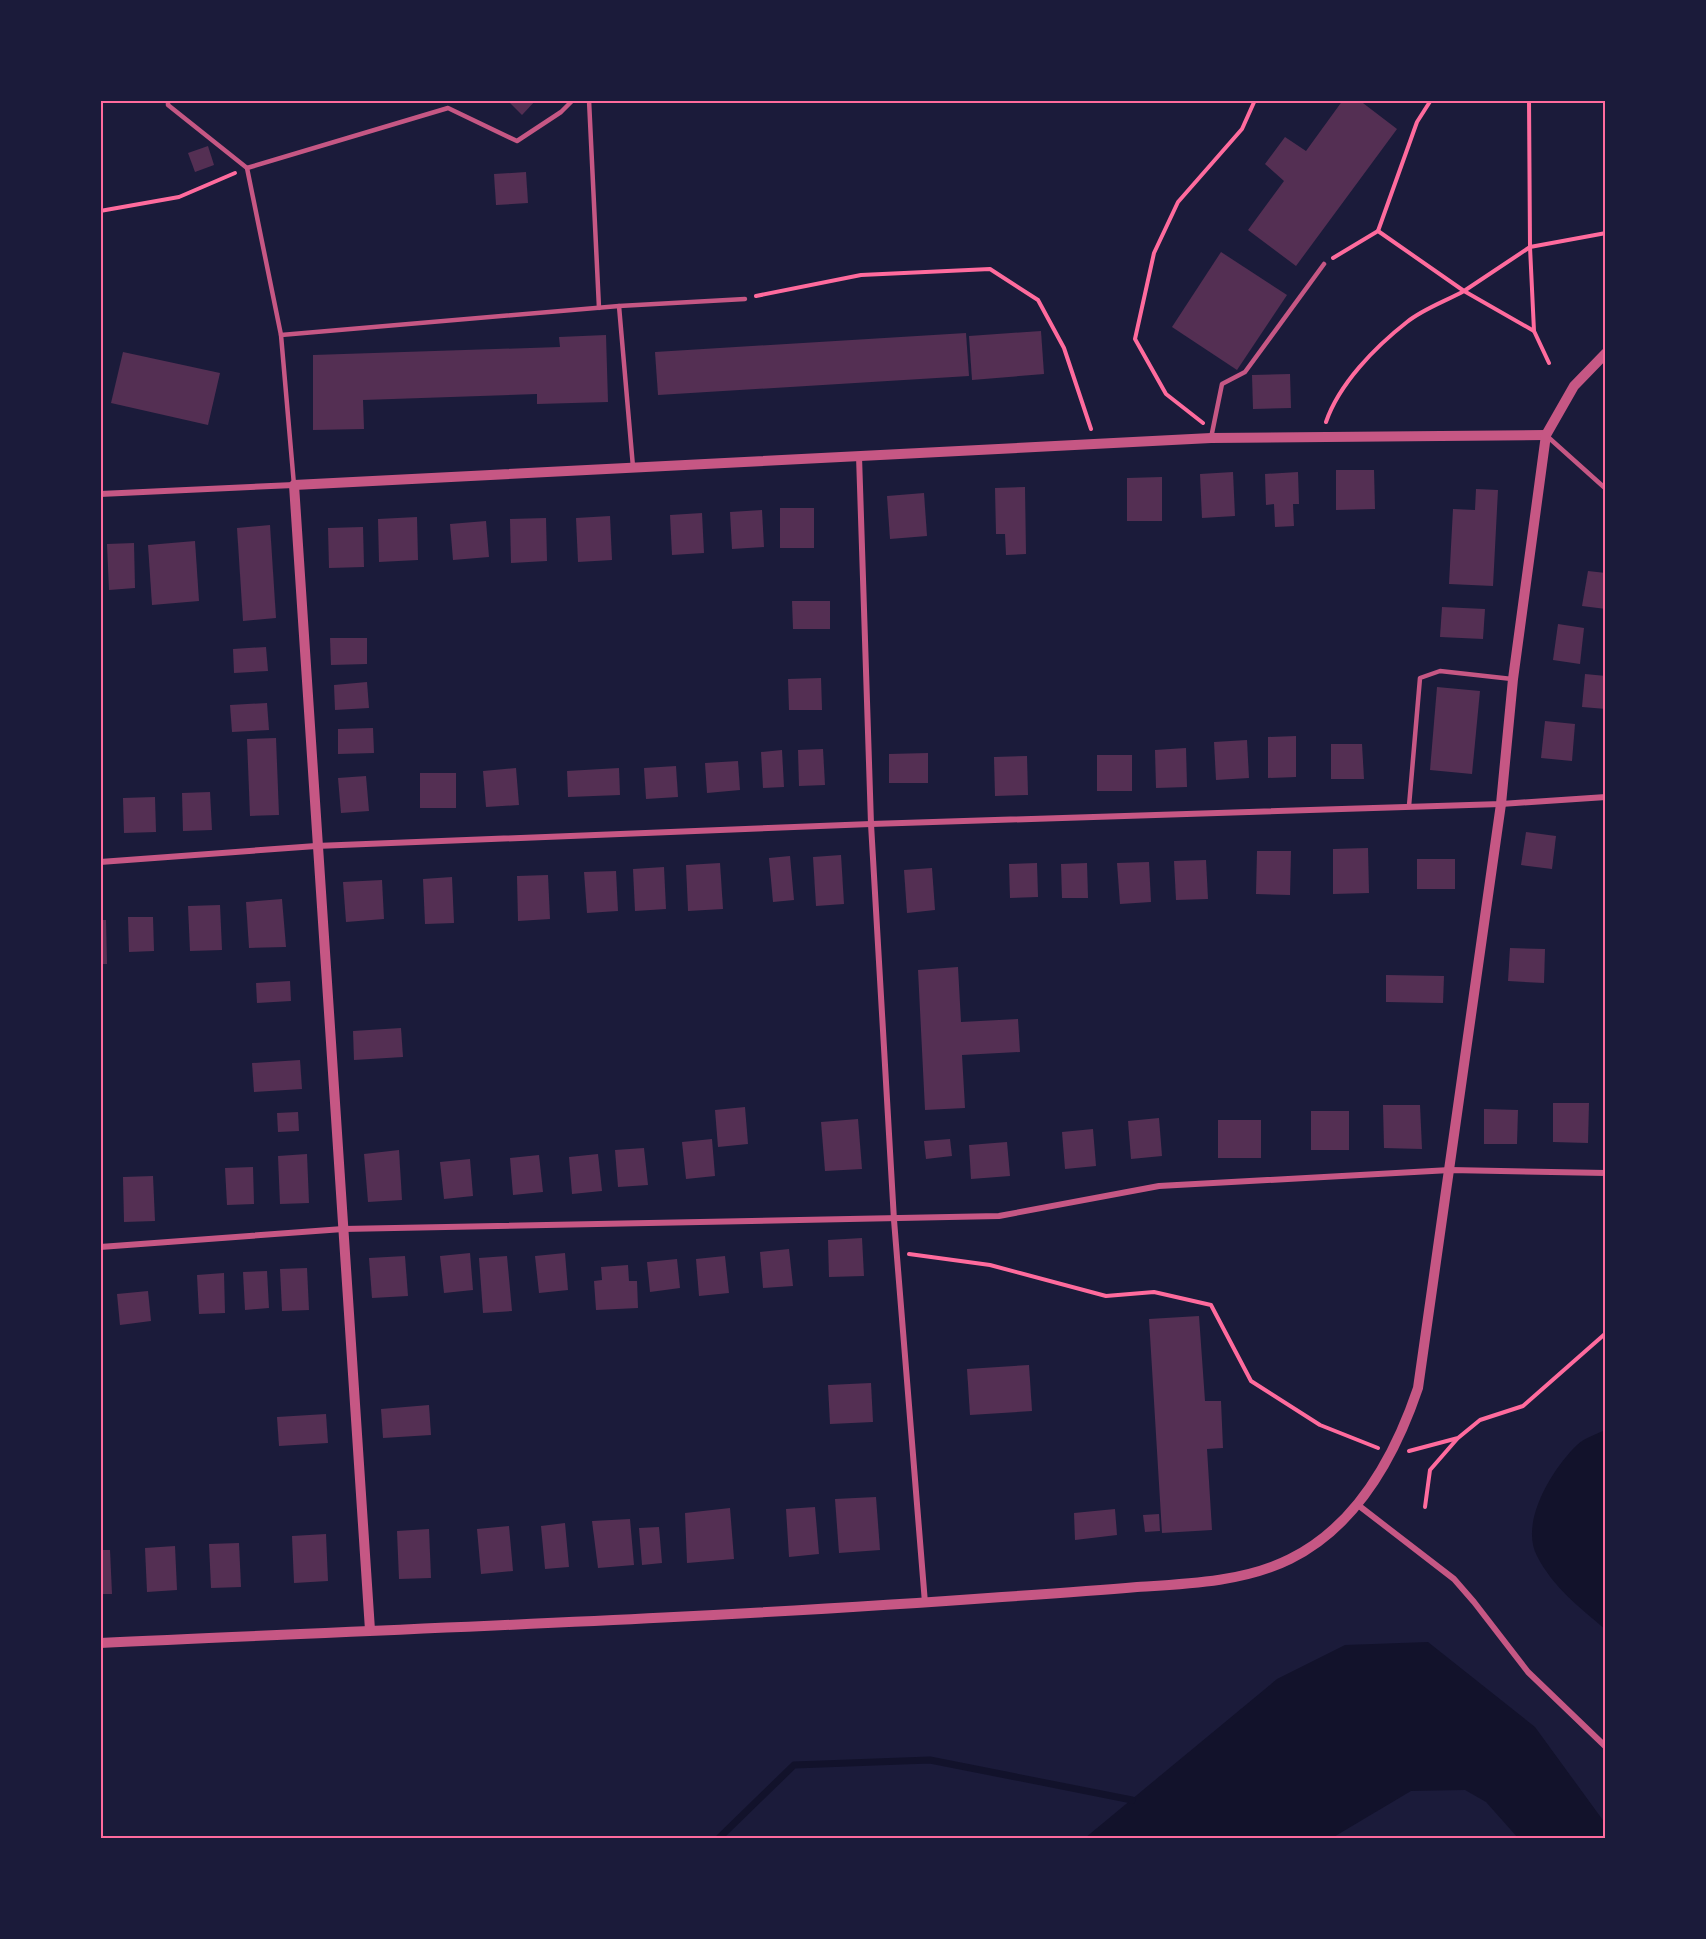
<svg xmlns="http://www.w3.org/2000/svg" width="1706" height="1939" viewBox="0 0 1706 1939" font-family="'Libre Baskerville',serif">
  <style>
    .water { fill: #12122b }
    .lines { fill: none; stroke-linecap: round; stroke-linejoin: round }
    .stream { stroke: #12122b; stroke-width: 7 }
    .building { fill: #542f53 }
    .path { stroke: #ff6b9d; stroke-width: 4 }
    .service { stroke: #c65784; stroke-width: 4.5 }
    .minor { stroke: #c65784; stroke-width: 6 }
    .tertiary { stroke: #c65784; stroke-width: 10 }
    .neatline { fill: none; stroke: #ff6b9d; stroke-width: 2 }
  </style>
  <rect width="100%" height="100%" fill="#1b1b3a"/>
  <!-- water -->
  <g class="water">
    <path d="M1605,1430V1629C1579,1607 1553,1587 1537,1556C1519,1522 1553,1468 1577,1445C1584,1438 1597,1434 1605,1430Z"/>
    <path d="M1428,1642L1535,1727L1605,1823V1838H1518L1486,1802L1465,1790L1411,1791L1332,1838H1085L1277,1679L1345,1645Z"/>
  </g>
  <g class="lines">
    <!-- stream -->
    <path class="stream" d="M719,1838L794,1765L930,1760L1132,1800"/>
  </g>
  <!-- building -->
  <g class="building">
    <path d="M507,100H536L522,115Z"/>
    <path d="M1343,100H1359L1397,129L1296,266L1248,230L1284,181L1265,164L1285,137L1306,151Z"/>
    <path d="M208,146L214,165L195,172L188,153Z"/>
    <path d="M526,172L528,203L496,205L494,174Z"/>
    <path d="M1221,252L1287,295L1237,370L1172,327Z"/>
    <path d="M1041,331L1044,374L972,380L969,336Z"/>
    <path d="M966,333L969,376L658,395L655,352Z"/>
    <path d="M606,335L608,402L537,404V394L363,400L364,429L313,430V355L560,347L559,337Z"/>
    <path d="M123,352L220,373L208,425L111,403Z"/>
    <path d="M1290,374L1291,408L1253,409L1252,375Z"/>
    <path d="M1336,470H1374L1375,509L1336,510Z"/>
    <path d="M1233,472L1235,516L1202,518L1200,474Z"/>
    <path d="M1298,472L1299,504H1293L1294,526L1275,527L1274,504L1266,505L1265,474Z"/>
    <path d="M1162,477V521H1127V478Z"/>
    <path d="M1025,487L1026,554L1006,555L1005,534H996L995,488Z"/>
    <path d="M1476,489L1498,490L1493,586L1449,584L1453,509L1475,510Z"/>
    <path d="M924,493L927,536L890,539L887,496Z"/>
    <rect x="780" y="508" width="34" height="40"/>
    <path d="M762,510L764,547L732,549L730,512Z"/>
    <path d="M702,513L704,553L672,555L670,515Z"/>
    <path d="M610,516L612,560L578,562L576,518Z"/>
    <path d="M417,517L418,560L379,562L378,519Z"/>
    <path d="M546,518L547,561L511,563L510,519Z"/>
    <path d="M486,521L489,557L453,560L450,524Z"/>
    <path d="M270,525L276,618L243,621L237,528Z"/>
    <path d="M363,527L364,567L329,568L328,528Z"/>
    <path d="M195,541L199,601L152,605L148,545Z"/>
    <path d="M134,543L135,588L109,590L107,544Z"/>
    <path d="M1588,571L1606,573V609L1582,606Z"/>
    <path d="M792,601H830V629H793Z"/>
    <path d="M1442,607L1485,609L1483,639L1440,637Z"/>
    <path d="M1558,624L1584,628L1580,664L1553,660Z"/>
    <path d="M330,638H367V664L331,665Z"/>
    <path d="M266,647L268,671L234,673L233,649Z"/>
    <path d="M1585,674L1606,676V709L1582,707Z"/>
    <path d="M821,678L822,710H789L788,679Z"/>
    <path d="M367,682L369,708L335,710L334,685Z"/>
    <path d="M1437,687L1480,691L1472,774L1430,770Z"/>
    <path d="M267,703L269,730L232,732L230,705Z"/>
    <path d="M1545,721L1575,724L1572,761L1541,758Z"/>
    <path d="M373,728L374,753L338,754V729Z"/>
    <path d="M1296,736V777L1268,778V737Z"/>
    <path d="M276,738L279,815L250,816L247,739Z"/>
    <path d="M1247,740L1249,778L1216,780L1214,742Z"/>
    <path d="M1331,744H1362L1364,779H1331Z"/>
    <path d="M1186,748L1187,787L1156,788L1155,750Z"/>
    <path d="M823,749L825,785L799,786L798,750Z"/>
    <path d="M782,750L784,787L763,788L761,752Z"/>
    <path d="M928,753V783H889V754Z"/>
    <rect x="1097" y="755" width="35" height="36"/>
    <path d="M1027,756L1028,795L995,796L994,757Z"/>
    <path d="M738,761L740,790L707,793L705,763Z"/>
    <path d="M676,766L678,797L646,799L644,768Z"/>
    <path d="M516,768L519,805L486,807L483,771Z"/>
    <path d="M619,768L620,795L568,797L567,771Z"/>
    <rect x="420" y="773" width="36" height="35"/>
    <path d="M366,776L369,811L341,813L338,778Z"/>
    <path d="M210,792L212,830L183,831L182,793Z"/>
    <path d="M155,797L156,832L124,833L123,798Z"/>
    <path d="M1526,832L1556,836L1552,869L1521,865Z"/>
    <path d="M1368,848L1369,893L1333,894V849Z"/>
    <path d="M1257,851H1291L1290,895L1256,894Z"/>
    <path d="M841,855L844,904L816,906L813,857Z"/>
    <path d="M790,856L794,900L773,902L769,858Z"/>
    <rect x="1417" y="859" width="38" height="30"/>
    <path d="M1206,860L1208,899L1176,900L1174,861Z"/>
    <path d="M1149,862L1151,902L1120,904L1117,863Z"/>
    <path d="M720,863L723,909L688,911L686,865Z"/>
    <path d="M1037,863L1038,897L1010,898L1009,864Z"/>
    <path d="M1087,863L1088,898H1062L1061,864Z"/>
    <path d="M664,867L666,909L635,911L633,869Z"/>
    <path d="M932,868L935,910L907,913L904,870Z"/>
    <path d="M616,871L618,911L587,913L584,872Z"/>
    <path d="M548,875L550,919L518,921L517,876Z"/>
    <path d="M452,877L454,923L425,924L423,879Z"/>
    <path d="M382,880L384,919L346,922L343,882Z"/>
    <path d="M282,899L286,947L249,948L246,902Z"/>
    <path d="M220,905L222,950L190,951L188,906Z"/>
    <path d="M128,917H153L154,951L129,952Z"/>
    <path d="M100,920H106L107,964H100Z"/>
    <path d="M1510,948L1545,949L1544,983L1508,981Z"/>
    <path d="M958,967L961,1022L1018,1019L1020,1052L962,1055L965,1108L925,1110L918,970Z"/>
    <path d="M1386,975L1444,976L1443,1003L1386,1002Z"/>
    <path d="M290,981L291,1001L257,1003L256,983Z"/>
    <path d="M401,1028L403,1057L354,1060L353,1031Z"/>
    <path d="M300,1060L302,1089L254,1092L252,1063Z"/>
    <path d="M1553,1103H1589L1588,1143L1553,1142Z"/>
    <path d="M1383,1105H1420L1422,1149L1384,1148Z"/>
    <path d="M745,1107L748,1144L718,1147L715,1110Z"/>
    <path d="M1484,1109L1518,1110L1517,1144H1484Z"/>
    <rect x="1311" y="1111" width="38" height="39"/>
    <path d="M298,1112L299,1131L278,1132L277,1113Z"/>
    <path d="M1159,1118L1162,1156L1131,1159L1128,1121Z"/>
    <path d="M858,1119L862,1169L825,1171L821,1122Z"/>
    <rect x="1218" y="1120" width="43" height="38"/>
    <path d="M1093,1129L1096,1166L1065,1169L1062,1132Z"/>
    <path d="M712,1139L715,1176L686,1179L682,1142Z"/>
    <path d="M950,1139L952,1156L926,1159L924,1141Z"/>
    <path d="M1007,1142L1010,1176L971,1179L969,1145Z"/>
    <path d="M644,1148L648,1185L618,1187L615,1150Z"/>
    <path d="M399,1150L402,1200L368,1202L364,1154Z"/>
    <path d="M307,1154L309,1203L280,1204L278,1156Z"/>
    <path d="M598,1154L602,1191L572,1194L569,1157Z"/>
    <path d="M539,1155L543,1192L513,1195L510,1158Z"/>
    <path d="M470,1159L473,1196L444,1199L440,1162Z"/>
    <path d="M253,1167L254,1204L227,1205L225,1168Z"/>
    <path d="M153,1176L155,1221L124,1222L123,1177Z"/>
    <path d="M862,1238L864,1276L829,1277L828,1240Z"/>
    <path d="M789,1249L793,1286L763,1288L760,1252Z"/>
    <path d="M470,1253L473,1290L444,1293L440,1256Z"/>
    <path d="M565,1253L568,1290L539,1293L535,1256Z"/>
    <path d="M405,1256L408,1296L372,1298L369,1258Z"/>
    <path d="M507,1256L512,1311L483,1313L479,1258Z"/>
    <path d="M725,1256L729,1293L699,1296L696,1259Z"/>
    <path d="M677,1259L680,1288L650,1292L647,1262Z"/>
    <path d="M628,1265L629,1281H637L638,1308L596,1310L594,1281L602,1280L601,1267Z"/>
    <path d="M307,1268L309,1310L282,1311L280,1269Z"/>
    <path d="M267,1271L269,1308L245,1310L243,1272Z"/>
    <path d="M224,1273L225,1313L199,1314L197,1275Z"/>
    <path d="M148,1291L151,1321L120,1325L117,1294Z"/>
    <path d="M1199,1316L1205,1401H1221L1223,1448L1207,1449L1212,1530L1162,1533L1149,1319Z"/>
    <path d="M1029,1365L1032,1411L970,1415L967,1369Z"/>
    <path d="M871,1383L873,1422L830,1424L828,1385Z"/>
    <path d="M429,1405L431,1435L383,1438L381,1409Z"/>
    <path d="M326,1414L328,1443L279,1446L277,1417Z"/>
    <path d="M876,1497L880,1550L839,1553L835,1499Z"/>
    <path d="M815,1507L819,1554L789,1557L786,1509Z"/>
    <path d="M730,1508L734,1559L687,1563L685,1513Z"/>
    <path d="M1115,1509L1117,1535L1075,1540L1074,1513Z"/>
    <path d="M1159,1514L1160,1531L1145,1532L1143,1515Z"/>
    <path d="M630,1519L634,1565L598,1568L592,1521Z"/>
    <path d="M565,1523L569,1567L545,1569L541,1526Z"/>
    <path d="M509,1526L513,1571L481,1574L477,1529Z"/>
    <path d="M659,1527L662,1563L642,1565L639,1528Z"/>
    <path d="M429,1529L431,1578L399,1579L397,1531Z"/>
    <path d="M326,1534L328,1581L294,1583L292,1536Z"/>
    <path d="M239,1543L241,1587L211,1588L209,1544Z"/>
    <path d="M175,1546L177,1590L147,1592L145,1548Z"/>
    <path d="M100,1550H110L112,1594H100Z"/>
  </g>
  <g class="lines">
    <!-- path -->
    <g class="path">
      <path d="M1529,100L1530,247L1534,331L1549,363"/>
      <path d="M100,211L179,197L235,173"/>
      <path d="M1378,231L1417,122L1431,100"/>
      <path d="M1333,258L1378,231L1464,291L1530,247L1606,233"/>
      <path d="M756,296L861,275L990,269L1038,300L1064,348L1091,429"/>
      <path d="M1326,422C1339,384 1375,347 1407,322C1423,309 1446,301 1464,291L1534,331"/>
      <path d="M1203,423L1166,394L1135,339L1154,253L1178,202L1242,129L1255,100"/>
      <path d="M909,1254L990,1265L1106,1296L1154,1292L1211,1305L1251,1381L1320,1425L1378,1448"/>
      <path d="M1409,1451L1458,1438L1480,1420L1523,1406L1606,1333"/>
      <path d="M1425,1507L1430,1470L1457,1439"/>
    </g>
    <!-- service -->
    <g class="service">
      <path d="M168,100V105L247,168L281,335L294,485"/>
      <path d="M589,100L599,308"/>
      <path d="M247,168L448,108L517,141L561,112L573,100"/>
      <path d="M619,306L633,467"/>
      <path d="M281,335L619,306L745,299"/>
      <path d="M1548,437L1606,489"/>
      <path d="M1211,438L1222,384L1245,372L1324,264"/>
      <path d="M1409,806L1420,678L1440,671L1512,679"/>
    </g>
    <!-- minor -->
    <g class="minor">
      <path d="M859,456L871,824L894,1220L925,1603"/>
      <path d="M100,494L294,485"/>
      <path d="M100,862L316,846L871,824L1501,804L1606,797"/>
      <path d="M100,1247L343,1229L999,1216L1159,1186L1450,1170L1606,1173"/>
      <path d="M1358,1505L1454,1579L1474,1602L1528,1672L1606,1747"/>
    </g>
    <!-- tertiary -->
    <g class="tertiary">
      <path d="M370,1630L294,485L1211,438L1546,435"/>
      <path d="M100,1643C401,1629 702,1619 1002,1597C1047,1594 1092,1591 1137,1587C1187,1584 1244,1582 1290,1559C1357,1526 1395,1456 1418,1388L1501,804L1513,679L1546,435L1574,386L1606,353"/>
    </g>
  </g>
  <!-- border -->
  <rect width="1706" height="1939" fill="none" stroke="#1b1b3a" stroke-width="204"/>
  <rect x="102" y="102" width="1502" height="1735" class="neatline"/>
</svg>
